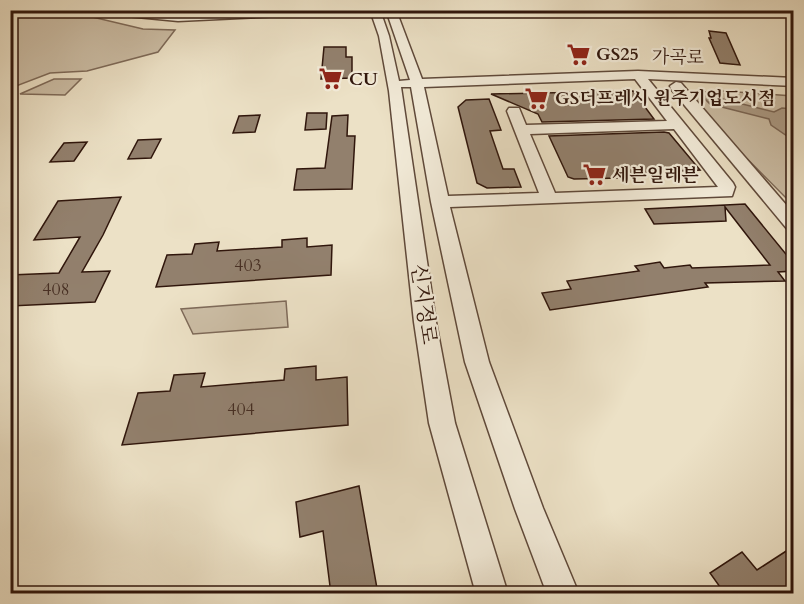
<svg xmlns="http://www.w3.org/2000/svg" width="804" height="604" viewBox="0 0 804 604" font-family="Cardo,'Noto Serif KR',serif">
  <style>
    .green { fill: #ccbea6; stroke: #7e6a59; stroke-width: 1.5 }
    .water { fill: #ac9c87; stroke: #7a6656; stroke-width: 1.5 }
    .building { fill: #92806d; stroke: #30160c; stroke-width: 1.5 }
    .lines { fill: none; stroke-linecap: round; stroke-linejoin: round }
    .minor-casing { stroke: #5f493a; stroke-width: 3 }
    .minor { fill: #f3ecda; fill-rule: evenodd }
    .labels { text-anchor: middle; stroke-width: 4.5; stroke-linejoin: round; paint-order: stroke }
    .far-poi-label { font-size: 18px; font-weight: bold; fill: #30160c; stroke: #f3ecda; text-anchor: start }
    .far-street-label { font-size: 18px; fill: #30160c; stroke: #f3ecda }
    .number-label { font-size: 18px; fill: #483024 }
    .street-label { font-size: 21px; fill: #30160c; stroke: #f3ecda }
  </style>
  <rect width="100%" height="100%" fill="#ece1c6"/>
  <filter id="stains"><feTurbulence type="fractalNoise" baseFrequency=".00333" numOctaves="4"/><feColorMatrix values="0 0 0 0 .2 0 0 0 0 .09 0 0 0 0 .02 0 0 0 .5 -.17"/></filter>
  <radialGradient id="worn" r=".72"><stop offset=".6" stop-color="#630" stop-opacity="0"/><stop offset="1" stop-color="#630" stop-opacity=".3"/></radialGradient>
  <!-- green -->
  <g class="green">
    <path d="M11,10L67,11L143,29L175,30L158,52L87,71L50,73L11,88Z"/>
    <path d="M54,79H81L65,95L20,94Z"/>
    <path d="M723,91L793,96V205L690,101L692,95L699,92Z"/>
    <path d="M286,301L288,327L193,334L181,309Z"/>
  </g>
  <!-- water -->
  <path class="water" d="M707,95L774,112L782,108L793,109V140L771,125L769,119L710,104L703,97Z"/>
  <!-- building -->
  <g class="building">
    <path d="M709,31L726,33L740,65L720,63L709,38H711Z"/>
    <path d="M324,47H346V57H352V78L321,79Z"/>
    <path d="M633,91L654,119L542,122L538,114L491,94Z"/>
    <path d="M489,99L501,130L490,131L503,169H514L521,187L487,188L477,183L458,107L466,100Z"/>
    <path d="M307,113H327L326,129L305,130Z"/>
    <path d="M260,115L255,132L233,133L239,116Z"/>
    <path d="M348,115L347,136H355L352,189L294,190L297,169L325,168L332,116Z"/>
    <path d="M664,132L669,133L700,170L617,174L620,178L574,179L568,177L549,136Z"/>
    <path d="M161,139L151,158L128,159L138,140Z"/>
    <path d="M87,142L74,161L50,162L64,143Z"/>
    <path d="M121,197L103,235L82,272L110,271L95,302L10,306V275L59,273L80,237L34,240L58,201Z"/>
    <path d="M745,204L794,264V271L778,272L785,281L705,283L708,287L550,310L542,293L571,289L567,281L639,271L635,266L660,262L664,268L690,265L692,268L770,265L725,207L726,221L654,224L645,209Z"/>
    <path d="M307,238V247L332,245L331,275L156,287L167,255L192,254L195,244L219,242L217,251L282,247V240Z"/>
    <path d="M316,366V380L347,377L348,425L122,445L138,393L170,391L174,375L205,373L201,387L284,380L285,369Z"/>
    <path d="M359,486L378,594H331L323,531L300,537L296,502Z"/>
    <path d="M794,546V594H725L710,573L742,552L757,570Z"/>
  </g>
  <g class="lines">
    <defs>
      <g id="minor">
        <path d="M90,10H132L178,15L269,10L305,12L300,15L178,21L95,13Z"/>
        <path d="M370,10H380L389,36L399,81L410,80L386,10H396L422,79L638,71L794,78V86L648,79L733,183L735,187L732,196L450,207L489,362L543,508L579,594H547L515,509L465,362L431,202L411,87H401L436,322L455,423L508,594H476L429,423L414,322L389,91L379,36ZM635,79L667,121L526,125L519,108H509L507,111L539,193L448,196L424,87ZM674,129L718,187L555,193L530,134Z"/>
        <path d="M676,82L681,83L794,214V232L788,230L671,89L670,86Z"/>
      </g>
    </defs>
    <!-- minor casing -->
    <use href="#minor" class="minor-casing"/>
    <!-- minor -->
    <use href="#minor" class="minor"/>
  </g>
  <!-- icons -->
  <defs>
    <symbol id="supermarket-bare" viewBox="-9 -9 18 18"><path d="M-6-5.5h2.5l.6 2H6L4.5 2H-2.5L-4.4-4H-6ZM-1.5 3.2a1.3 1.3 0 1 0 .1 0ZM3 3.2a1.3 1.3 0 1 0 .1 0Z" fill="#8f2418" stroke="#f3ecda" stroke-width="2.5" paint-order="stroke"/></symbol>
  </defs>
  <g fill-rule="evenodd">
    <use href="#supermarket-bare" x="562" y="38" width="33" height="33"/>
    <use href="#supermarket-bare" x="314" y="62" width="33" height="33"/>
    <use href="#supermarket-bare" x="520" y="82" width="33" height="33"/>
    <use href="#supermarket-bare" x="578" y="158" width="33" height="33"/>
  </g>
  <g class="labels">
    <!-- far-poi labels -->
    <g class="far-poi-label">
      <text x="596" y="60">GS25</text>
      <text x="349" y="85">CU</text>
      <text x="555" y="104">GS더프레시 원주기업도시점</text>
      <text x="612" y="181">세븐일레븐</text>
    </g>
    <!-- far-street labels -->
    <g class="far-street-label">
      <text transform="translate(678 57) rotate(1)" y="6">가곡로</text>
    </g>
    <!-- number labels -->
    <g class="number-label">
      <text x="248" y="271">403</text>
      <text x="56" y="295">408</text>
      <text x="241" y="415">404</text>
    </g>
    <!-- street labels -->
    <g class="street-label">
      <text transform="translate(424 304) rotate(82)" y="7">신지정로</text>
    </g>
  </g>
  <!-- margin -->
  <rect width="804" height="604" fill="none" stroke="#ece1c6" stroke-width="36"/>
  <rect x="12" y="12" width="780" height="580" fill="none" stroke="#30160c" stroke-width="3"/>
  <rect x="18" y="18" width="768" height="568" fill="none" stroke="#30160c" stroke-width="1.5"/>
  <rect width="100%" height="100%" filter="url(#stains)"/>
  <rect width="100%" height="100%" fill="url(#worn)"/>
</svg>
